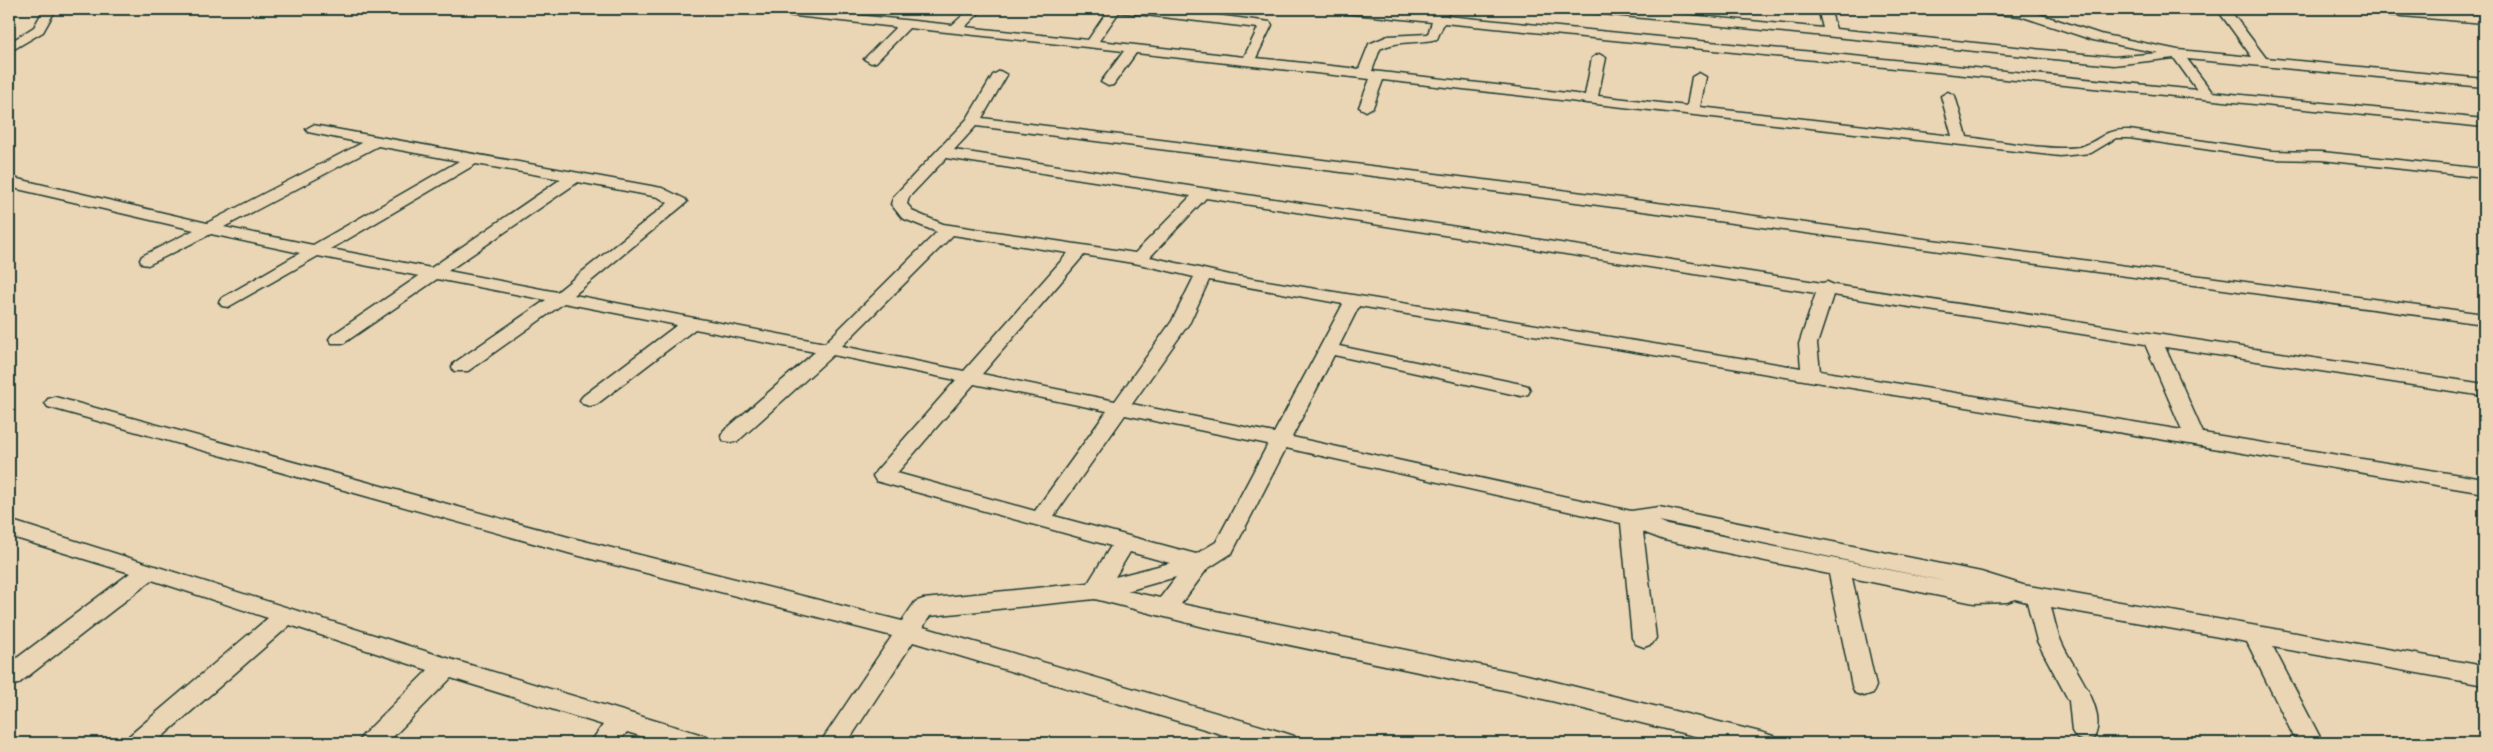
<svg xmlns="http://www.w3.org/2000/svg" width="2493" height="752" viewBox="0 0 2493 752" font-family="'Gochi Hand',sans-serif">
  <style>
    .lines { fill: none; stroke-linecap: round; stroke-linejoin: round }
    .minor-casing { stroke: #1f3d34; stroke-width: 3 }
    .minor { fill: #ead5b4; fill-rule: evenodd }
  </style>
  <rect width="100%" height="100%" fill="#ead5b4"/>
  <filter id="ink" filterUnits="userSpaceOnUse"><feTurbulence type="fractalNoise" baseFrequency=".02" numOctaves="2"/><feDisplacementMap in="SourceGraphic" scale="10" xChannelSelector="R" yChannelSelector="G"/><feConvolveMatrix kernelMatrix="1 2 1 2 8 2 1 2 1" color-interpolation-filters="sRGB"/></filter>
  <g filter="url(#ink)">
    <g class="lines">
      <defs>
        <g id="minor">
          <path d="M44,9H56L43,32L9,52V43L34,27Z"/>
          <path d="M762,9H800L952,25L970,9H983L965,27L1088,40L1109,9H1169L1270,22L1272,25L1256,58L1359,69L1369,44L1388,36L1428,34L1432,22L1344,13L1338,9H1378L1435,14L1437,9H1449L1447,16L2197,90L2174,58L2114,65L1593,13L1587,9H1627L1823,28L1818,9H1830L1836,29L2114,57L2159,53L2093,40L2020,16L1980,13L1974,9H2024L2100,34L2178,50L2252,57L2217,9H2229L2266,58L2484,79V87L2187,59L2212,92L2484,119V127L1444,23L1437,39C1418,44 1397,40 1380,49L1372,71L1585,95L1592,58L1599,54L1606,58L1598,96L1687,106L1692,77L1699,73L1706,77L1700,107L1952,136L1941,96L1948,92L1955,96L1967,137C1992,140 2062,153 2083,146C2105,138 2101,130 2129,130L2272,151L2322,152L2484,169V178L2322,160L2272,159L2129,138H2116L2091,153L2060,156L1383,80L1373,107L1366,111L1359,107L1370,79L1136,53L1113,85L1108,86L1101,82L1124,51L909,28L876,62L871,63L864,59L896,27L768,13ZM1119,12L1258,28L1244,57L1099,41Z"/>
          <path d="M2361,9H2407L2484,15V23L2367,13Z"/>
          <path d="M1000,71L1007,75L982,118L1508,183L2484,314V324L1508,193L976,126L954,150L1822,283L1827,282L1834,285L2484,384V396L2165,347L2203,433L2484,479V493L1359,306L1339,346L1521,384L1528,386L1530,390L1528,394L1521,396L1334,355L1292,437L1631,511L1659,507L1981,572L2023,585L2484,666V685L2273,647L2323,743H2297L2247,642L2051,607C2054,618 2056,630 2061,641C2072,668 2109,709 2094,738L2085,741L2076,738L2072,731L2069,701L2037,641L2027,602L2015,599L2007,602L1974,603L1852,578L1876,686L1873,693L1864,696L1855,693L1852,686L1829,574L1664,540L1643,532L1656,638L1652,644L1644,647L1636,644L1632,638L1621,523L1286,448L1232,553L1207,569L1181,604L1523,674L1764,733L1773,736L1777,743H1723L1523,694L1204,627L1095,599L930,616L923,627L1285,733L1294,736L1298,743H1251L913,642L847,743H820L892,636L572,554L48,407L45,403L48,399L55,397L572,538L902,621L915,602L923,599L1088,583L1111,546L876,481L873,476L876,471L956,380L833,355L738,441L731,442L724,441L721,436L724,431L815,352L695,329L597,404L590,406L583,404L580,400L583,396L677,325L564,303L468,371H454L452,367L454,363L546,300L437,279L344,343H332L329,339L332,335L419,276L318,256L228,307L222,306L219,302L222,298L300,253L211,234L148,265L142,264L140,260L142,256L194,230L9,187V177L207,223L362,143L308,132L306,129L313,125L662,188L685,199L687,202L574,295L825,343L937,232L902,218L891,204L894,196L967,119L993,75ZM378,146L459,161L313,245L224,227ZM946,158L1191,196L1135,253L943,224L914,212L907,204L909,197ZM476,164L561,179L431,268L331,249ZM578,182L658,197L668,203L557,292L448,271ZM1206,198L1816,293L1799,344L1801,368L1230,275L1150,257ZM953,235L1068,253L964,371L842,346ZM1084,255L1139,264L1194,277L1172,321L1115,401L982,374ZM1209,280L1343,304L1274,433L1132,404L1190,322ZM1833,295L2145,344L2182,430L1820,371L1817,344ZM974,384L1107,411L1035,511L897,473ZM1125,415L1268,444L1216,542L1196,554L1054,516ZM1659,521L1949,582L1668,525ZM1130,552L1170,563L1115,577ZM1176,577L1160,598L1127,591Z"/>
          <path d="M9,520L447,658L696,733L705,736L709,743H663L627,732L618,743H590L603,725L451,678L387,743H358L362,736L428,670L290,625L155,743H125L129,736L268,618L152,580L18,684L9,686V664L130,573L9,536Z"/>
        </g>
      </defs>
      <!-- minor casing -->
      <use href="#minor" class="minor-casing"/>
      <!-- minor -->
      <use href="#minor" class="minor"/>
    </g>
  </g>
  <!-- margin -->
  <rect width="2493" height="752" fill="none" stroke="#ead5b4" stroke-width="30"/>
  <rect x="15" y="15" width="2463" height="722" fill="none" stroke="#1f3d34" stroke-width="2" filter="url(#ink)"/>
</svg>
